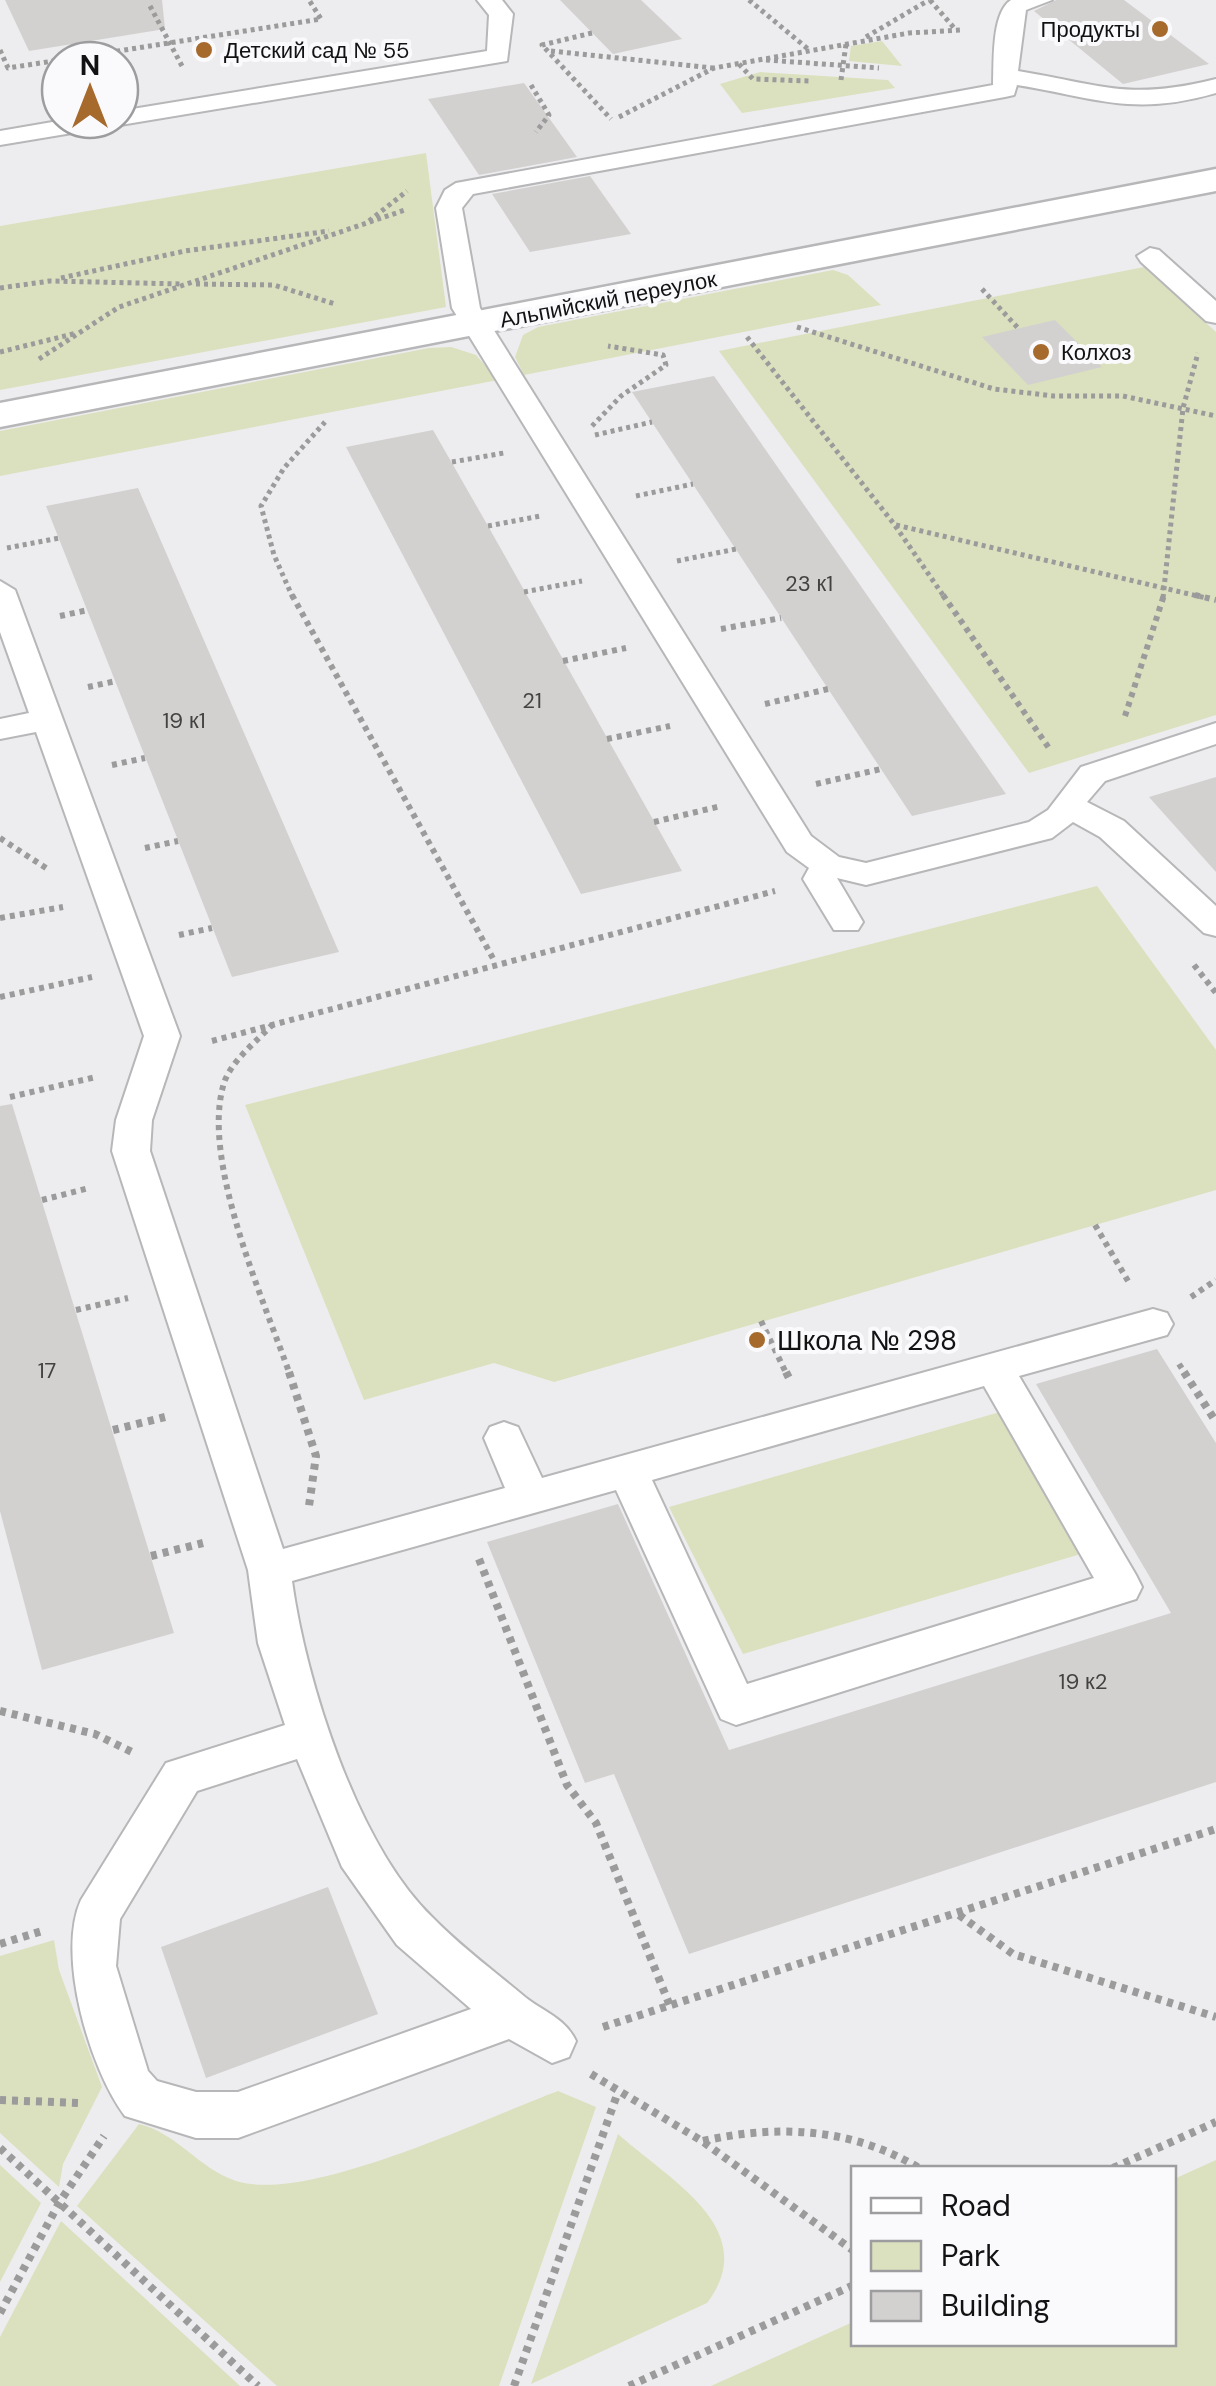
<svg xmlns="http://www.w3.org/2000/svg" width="1216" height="2386" viewBox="0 0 1216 2386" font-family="'DM Sans',sans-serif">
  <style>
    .green { fill: #dbe1be }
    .building { fill: #d3d1d0 }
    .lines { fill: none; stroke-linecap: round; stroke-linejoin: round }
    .service-casing { stroke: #b7b7b9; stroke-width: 4 }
    .minor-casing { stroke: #b7b7b9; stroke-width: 5 }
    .path-far2 { stroke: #9b9b9c; stroke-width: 5; stroke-dasharray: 4 4; stroke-linecap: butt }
    .path-far1 { stroke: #9b9b9c; stroke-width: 6; stroke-dasharray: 5 5; stroke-linecap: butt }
    .path { stroke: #9b9b9c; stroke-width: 8; stroke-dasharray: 6 6; stroke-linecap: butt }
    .service { fill: #fff; fill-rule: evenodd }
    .minor { fill: #fff; fill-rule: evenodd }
    .poi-dot { fill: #a66a2d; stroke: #fafafc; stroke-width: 4 }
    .labels { text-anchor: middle; stroke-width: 8; stroke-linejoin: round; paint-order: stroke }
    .far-poi-label { font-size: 22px; fill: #121213; stroke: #fafafc; text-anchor: start }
    .far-street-label { font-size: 22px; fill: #121213; stroke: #fafafc }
    .number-label { font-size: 22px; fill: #424242 }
    .poi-label { font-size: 28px; fill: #121213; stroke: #fafafc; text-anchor: start }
  </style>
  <rect width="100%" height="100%" fill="#ededef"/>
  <!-- green -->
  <g class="green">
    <path d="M882,41L902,66L849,61L851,46Z"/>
    <path d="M760,72L888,80L895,88L742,113L720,84Z"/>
    <path d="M426,153L446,307L0,390V226Z"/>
    <path d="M1144,267L1216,332V715L1029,773L719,351Z"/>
    <path d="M833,270L848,275L881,305L524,375L515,357L523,335L538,327Z"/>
    <path d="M451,347L476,355L498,380L0,476V431L429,348Z"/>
    <path d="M1097,886L1216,1050V1190L554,1382L494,1363L364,1400L245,1105Z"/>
    <path d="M1000,1412L1084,1553L743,1654L669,1507Z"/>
    <path d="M54,1940L59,1970L102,2087L63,2164L59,2187L0,2133V1956Z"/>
    <path d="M558,2091L596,2107L499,2386H277L77,2206L139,2124C177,2133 198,2168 236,2181C307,2204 485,2118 558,2091Z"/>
    <path d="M618,2134C669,2180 763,2229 707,2303L531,2384Z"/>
    <path d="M1216,2160V2386H711L853,2322L854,2344H1174V2179Z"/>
    <path d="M0,2165L41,2203L0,2282Z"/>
    <path d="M61,2221L240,2386H0V2337Z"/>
  </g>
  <!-- building -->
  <g class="building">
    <path d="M5,0H162L165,29L29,51Z"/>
    <path d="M560,0H641L682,39L613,54Z"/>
    <path d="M1056,0H1124L1209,64L1123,84L1034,11Z"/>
    <path d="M524,83L577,157L479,175L428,99Z"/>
    <path d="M590,176L631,234L530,252L492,194Z"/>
    <path d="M1055,320L1102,367L1028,385L982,337Z"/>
    <path d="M714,376L1006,794L912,816L632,392Z"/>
    <path d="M433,430L488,526L682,871L581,894L346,447Z"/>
    <path d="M138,488L339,952L232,977L46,506Z"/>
    <path d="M1216,777V872L1149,797Z"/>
    <path d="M12,1104L174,1633L42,1670L0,1511V1106Z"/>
    <path d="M1157,1349L1216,1443V1782L689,1954L614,1774L585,1783L487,1542L618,1504L729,1750L1171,1613L1036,1384Z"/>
    <path d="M328,1887L378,2014L206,2078L161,1947Z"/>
  </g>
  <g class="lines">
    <defs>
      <g id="service">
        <path d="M477,0H502L513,14L507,61L0,145V131L64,120H120V111L487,51L489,15Z"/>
        <path d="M1011,0H1052L1026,10L1018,71C1103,85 1128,101 1216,79V93C1133,117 1097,98 1017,85L1014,95L1005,97L473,194L462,208L480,308L811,836L839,857L866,863L1029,822L1048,810L1081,767L1216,723V744L1105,781L1087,802L1124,821L1216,906V936L1204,933L1100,837L1073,822L1052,838L866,885L837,878L863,922L858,930H834L803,879L809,868L787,852L452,308L436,208L445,190L456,183L993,85C994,63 991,13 1011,0Z"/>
        <path d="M1150,248L1159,250L1216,301V323L1206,321L1141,262L1137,256Z"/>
        <path d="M0,581L15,590L180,1036L152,1120L150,1151L283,1549L505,1488L484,1438L490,1427L504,1422L518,1427L542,1478L1153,1309L1167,1313L1173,1324L1167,1335L1019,1376L1136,1575L1142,1587L1136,1599L736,1725L721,1719L616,1490L292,1581C306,1682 357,1844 432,1917C460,1946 494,1971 525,1997C544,2012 565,2018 576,2041L569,2057L552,2063L509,2039L238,2138H196L125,2116C90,2070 56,1955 81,1900L166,1763L285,1725L258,1643L248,1570L112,1151L116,1120L144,1036L36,732L0,739V719L29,713L0,632ZM984,1386L1094,1578L747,1684L652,1480ZM297,1759L342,1867L397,1945L471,2009L238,2092H196L157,2081L148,2071L116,1966L120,1919L197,1791Z"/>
      </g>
      <path id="minor" d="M1216,169V191L0,427V403Z"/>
    </defs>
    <!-- service casing -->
    <use href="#service" class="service-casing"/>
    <!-- minor casing -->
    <use href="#minor" class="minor-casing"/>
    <!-- path-far2 -->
    <g class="path-far2">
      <path d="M749,0L808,49"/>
      <path d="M930,0L955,29"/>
      <path d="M150,6L182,66"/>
      <path d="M592,33L542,45L611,119"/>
      <path d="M866,37L929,0"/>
      <path d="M0,50L8,68L60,60"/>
      <path d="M551,51L713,68"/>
      <path d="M61,60L321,19L309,0"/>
      <path d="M766,60L879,68"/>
      <path d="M739,64L753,79L810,81"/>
      <path d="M841,80L846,44"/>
      <path d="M531,85L549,115L536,132"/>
      <path d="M619,117L714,68L909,33L962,30"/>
      <path d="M369,221L407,191"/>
      <path d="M61,278L185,251L329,231"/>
      <path d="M196,284L274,285L335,304"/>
      <path d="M0,288L50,281L183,284"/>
      <path d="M982,289L1018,328"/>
      <path d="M797,327L994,389L1054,396H1123L1216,416"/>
      <path d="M747,337L894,524L945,598"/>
      <path d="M0,352L77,333"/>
      <path d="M39,359L119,307L405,210"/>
      <path d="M592,426L621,396L666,365L663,355L608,346"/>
      <path d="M595,435L652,422"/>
      <path d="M452,462L504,453"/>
      <path d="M636,496L693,484"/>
      <path d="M896,525L1206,598"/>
      <path d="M488,526L540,516"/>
      <path d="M7,548L59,538"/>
      <path d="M677,561L736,549"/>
      <path d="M524,592L582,581"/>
      <path d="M293,598L274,555L261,506L284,468L325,422"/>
      <path d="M1163,598L1183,408L1198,353"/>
    </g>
    <!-- path-far1 -->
    <g class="path-far1">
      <path d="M292,595L495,962"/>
      <path d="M943,595L1051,751"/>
      <path d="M1195,595L1216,600"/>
      <path d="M60,616L88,610"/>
      <path d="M721,629L781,618"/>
      <path d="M563,661L626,648"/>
      <path d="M88,687L116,681"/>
      <path d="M765,704L828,689"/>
      <path d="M1125,716L1164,595"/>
      <path d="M607,739L670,726"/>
      <path d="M112,765L145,758"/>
      <path d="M816,784L881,769"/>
      <path d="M654,822L721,806"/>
      <path d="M0,838L49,870"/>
      <path d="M145,848L178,841"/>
      <path d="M0,918L63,907"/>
      <path d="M179,935L212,928"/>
      <path d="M1194,965L1216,993"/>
      <path d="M0,997L92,977"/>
      <path d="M273,1024C257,1041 231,1061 224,1083C200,1160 264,1300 290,1375"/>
      <path d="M212,1041L775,891"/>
      <path d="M10,1097L96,1077"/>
      <path d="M42,1200L89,1188"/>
      <path d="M1095,1225L1128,1281"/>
      <path d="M1191,1297L1216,1280"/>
      <path d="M76,1310L128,1298"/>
      <path d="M761,1321L787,1375"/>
      <path d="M1179,1364L1186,1375"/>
    </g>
    <!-- path -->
    <g class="path">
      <path d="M289,1372L316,1456L309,1506"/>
      <path d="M786,1372L789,1378"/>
      <path d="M1184,1372L1216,1422"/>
      <path d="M113,1430L165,1417"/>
      <path d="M151,1556L203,1543"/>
      <path d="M479,1559L567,1785L596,1823L670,2006"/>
      <path d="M0,1711L95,1734L136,1754"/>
      <path d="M959,1915L1013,1954L1216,2017"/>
      <path d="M0,1944L42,1931"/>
      <path d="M603,2027L1216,1829"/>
      <path d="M591,2074L702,2141L854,2251"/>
      <path d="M0,2100L79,2103"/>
      <path d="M703,2141C778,2124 852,2128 919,2168"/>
      <path d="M0,2148L258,2386"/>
      <path d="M1113,2168L1216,2122"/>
      <path d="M0,2313L59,2203L104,2136"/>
      <path d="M514,2386L618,2092"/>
      <path d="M629,2386L854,2285"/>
    </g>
    <!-- service -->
    <use href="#service" class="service"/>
    <!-- minor -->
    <use href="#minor" class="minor"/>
  </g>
  <!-- markers -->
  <g class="poi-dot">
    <circle cx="1160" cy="29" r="10"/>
    <circle cx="204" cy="50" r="10"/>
    <circle cx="1041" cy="352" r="10"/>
    <circle cx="757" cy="1340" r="10"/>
  </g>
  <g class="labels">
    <!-- far-poi labels -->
    <g class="far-poi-label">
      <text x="1140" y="37" text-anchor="end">Продукты</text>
      <text x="224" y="58">Детский сад № 55</text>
      <text x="1061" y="360">Колхоз</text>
    </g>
    <!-- far-street labels -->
    <g class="far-street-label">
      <text transform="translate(608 299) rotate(-11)" y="8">Альпийский переулок</text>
    </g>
    <!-- number labels -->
    <g class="number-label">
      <text x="809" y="591">23 к1</text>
      <text x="532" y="708">21</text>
      <text x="184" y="728">19 к1</text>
      <text x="47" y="1378">17</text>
      <text x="1083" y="1689">19 к2</text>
    </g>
    <!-- poi labels -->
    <g class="poi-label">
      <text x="777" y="1350">Школа № 298</text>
    </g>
  </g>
  <!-- legend -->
  <rect x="851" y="2166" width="325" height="180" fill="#fafafc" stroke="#9d9d9f" stroke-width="2.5"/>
  <rect x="871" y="2198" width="50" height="15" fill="#ffffff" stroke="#9d9d9f" stroke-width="2.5"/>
  <text x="941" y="2216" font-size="30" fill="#121213">Road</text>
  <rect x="871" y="2241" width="50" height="30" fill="#dbe1be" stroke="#9d9d9f" stroke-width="2.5"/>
  <text x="941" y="2266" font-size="30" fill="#121213">Park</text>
  <rect x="871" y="2291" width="50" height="30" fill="#d3d1d0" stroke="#9d9d9f" stroke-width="2.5"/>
  <text x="941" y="2316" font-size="30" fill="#121213">Building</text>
  <!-- north arrow -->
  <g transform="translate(90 90)"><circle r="48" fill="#fafafc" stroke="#9d9d9f" stroke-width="2.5"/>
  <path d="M0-8L18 38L0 25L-18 38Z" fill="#a66a2d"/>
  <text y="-15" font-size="28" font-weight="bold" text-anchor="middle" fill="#121213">N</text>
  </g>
</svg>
